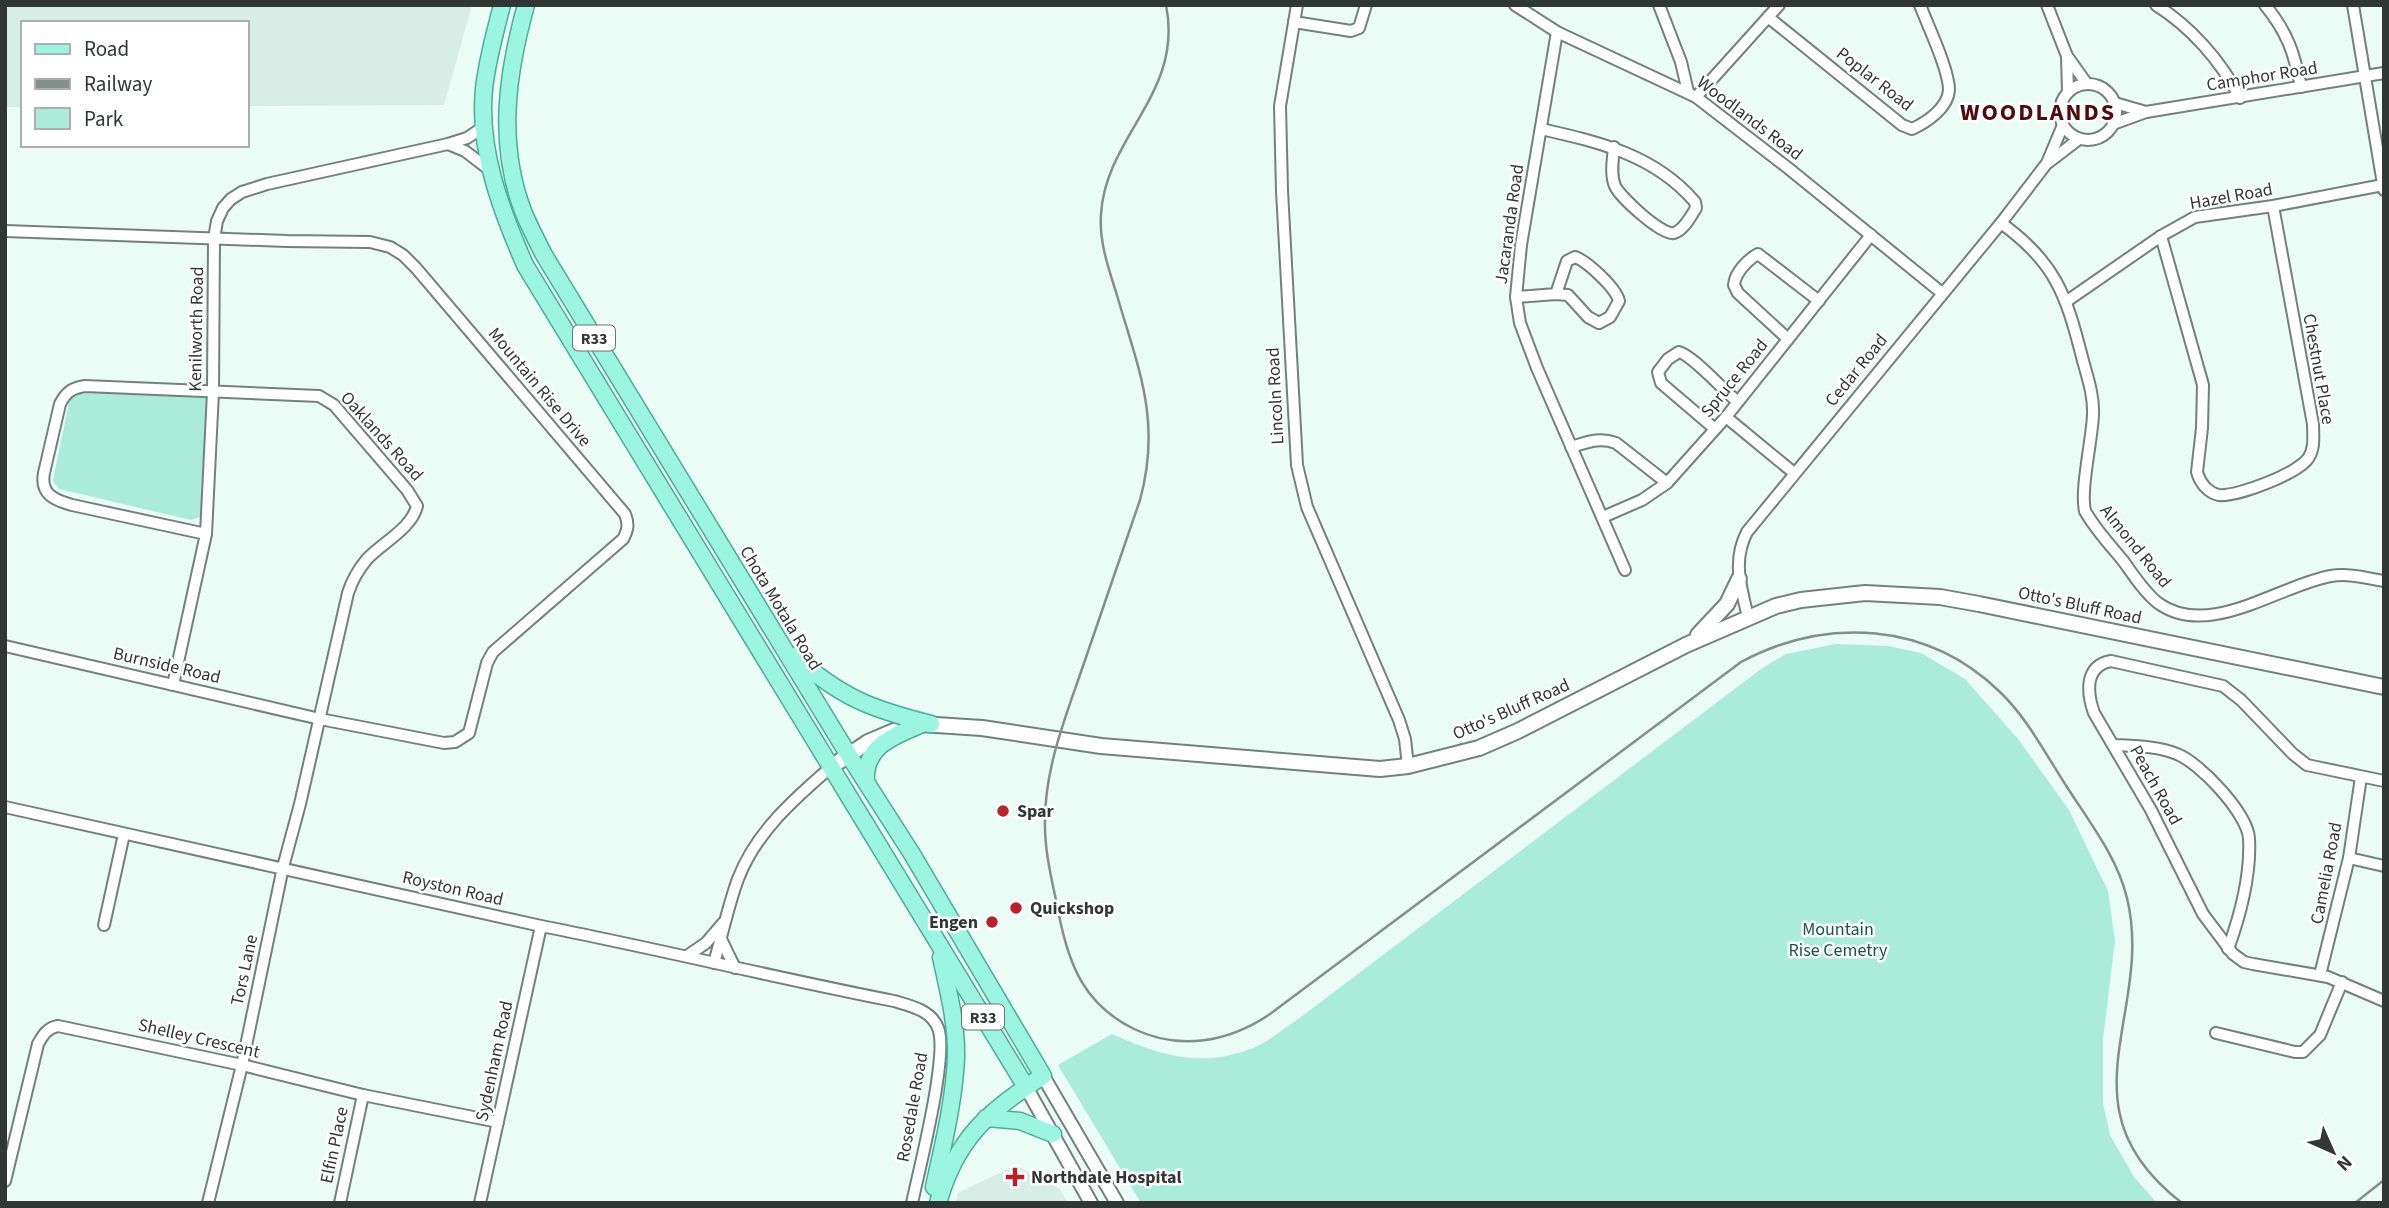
<svg xmlns="http://www.w3.org/2000/svg" width="2389" height="1208" viewBox="0 0 2389 1208" font-family="'Source Sans 3',sans-serif">
  <style>
    .built { fill: #d7eee6 }
    .green { fill: #aaecd9 }
    .lines { fill: none; stroke-linecap: round; stroke-linejoin: round }
    .minor-casing { stroke: #73817d; stroke-width: 14 }
    .tertiary-casing { stroke: #73817d; stroke-width: 16 }
    .secondary-casing { stroke: #73817d; stroke-width: 18 }
    .primary-casing { stroke: #4cae96; stroke-width: 19 }
    .minor { stroke: #fff; stroke-width: 10 }
    .tertiary { stroke: #fff; stroke-width: 12 }
    .secondary { stroke: #fff; stroke-width: 14 }
    .primary { stroke: #9cf5e0; stroke-width: 16 }
    .rail { stroke: #848f8b; stroke-width: 2.5 }
    .poi-dot { fill: #b5242c; stroke: #fff; stroke-width: 2.5 }
    .labels { text-anchor: middle; stroke-width: 5; stroke-linejoin: round; paint-order: stroke }
    .shield { fill: #fff; stroke: #6f7372; stroke-width: 2 }
    .shield-label { font-size: 16px; font-weight: bold; fill: #313735 }
    .street-label { font-size: 18px; fill: #313735; stroke: #fff }
    .poi-label { font-size: 18px; font-weight: bold; fill: #313735; stroke: #fff; text-anchor: start }
    .park-label { font-size: 18px; fill: #165648; stroke: #fff }
    .district-label { font-size: 24px; font-weight: bold; letter-spacing: 2px; fill: #510b0f; stroke: #fff }
  </style>
  <rect width="100%" height="100%" fill="#ebfbf6"/>
  <!-- built -->
  <g class="built">
    <path d="M5,5H472L444,105L247,106V23H23V107H5Z"/>
    <path d="M1016,1165L1060,1189L1068,1203H955L958,1193Z"/>
  </g>
  <!-- green -->
  <g class="green">
    <path d="M77,390L206,396L209,400L203,516L191,520L59,489L53,481L54,475L70,398Z"/>
    <path d="M1836,644L1888,646L1921,653L1965,679L2018,739L2069,810L2108,891L2115,941L2103,1039V1103L2110,1135L2134,1177L2157,1203H1141L1058,1065L1112,1034C1161,1056 1203,1069 1255,1047C1270,1041 1284,1028 1297,1020L1761,669L1786,654Z"/>
  </g>
  <g class="lines">
    <defs>
      <g id="minor">
        <path d="M1297,5L1280,106L1282,191L1297,465L1307,507L1399,720L1405,739L1408,766"/>
        <path d="M1515,5L1557,32L1696,97L1788,168L1942,293"/>
        <path d="M1659,5L1681,62L1688,92"/>
        <path d="M2047,5L2067,56L2087,84"/>
        <path d="M2156,5C2191,27 2221,61 2240,98"/>
        <path d="M2265,5C2288,33 2294,53 2301,87"/>
        <path d="M2353,5L2384,190"/>
        <path d="M1768,17L1902,125L1912,129C1927,122 1948,108 1949,90C1949,70 1928,26 1920,5"/>
        <path d="M1294,22L1351,31L1359,28L1366,5"/>
        <path d="M1557,32L1521,245L1516,297L1520,323L1537,368L1625,570"/>
        <path d="M2067,56L2068,92"/>
        <circle cx="2088" cy="112" r="28"/>
        <path d="M1696,97L1779,5"/>
        <path d="M2115,103L2146,112"/>
        <path d="M2113,124L2146,112L2384,73"/>
        <path d="M1541,129C1599,142 1655,155 1695,202L1696,208C1691,216 1684,230 1674,233C1662,236 1620,197 1615,186C1610,174 1613,159 1614,147"/>
        <path d="M448,144L465,151L491,171"/>
        <path d="M2049,162L2079,139"/>
        <path d="M2001,223C2055,262 2066,294 2082,357C2087,376 2094,395 2093,415C2092,440 2080,490 2085,511C2095,529 2111,546 2124,562C2134,576 2145,593 2158,603C2209,640 2279,585 2331,576C2348,573 2367,578 2384,581"/>
        <path d="M5,231L287,241L370,242L390,247L403,255L416,268L625,514C629,524 628,530 623,539L493,652L487,663L469,733L455,742L444,743L320,719L5,646"/>
        <path d="M2161,236L2203,385L2202,428L2197,472C2200,483 2208,493 2219,495C2237,497 2300,473 2309,457C2315,447 2313,435 2313,424L2273,206"/>
        <path d="M1516,297L1556,294L1567,261L1575,257C1587,261 1616,288 1619,301L1610,317L1599,323L1588,317L1568,295L1556,294"/>
        <path d="M2067,301L2161,236L2195,217L2273,206L2383,185"/>
        <path d="M1788,339L1738,293L1734,285C1735,273 1747,260 1758,254L1819,301"/>
        <path d="M1726,417L1794,473"/>
        <path d="M1715,429L1661,383L1658,372L1668,359L1679,352C1692,355 1724,391 1738,402"/>
        <path d="M1571,447C1588,442 1599,437 1616,443L1667,483"/>
        <path d="M1603,517L1642,500L1667,483L1726,417L1871,235"/>
        <path d="M206,534L72,505C54,500 40,494 44,473L60,404C66,392 72,388 85,386L319,396L334,405L407,490L417,506C412,528 382,543 367,559C358,570 352,580 348,593L300,804L283,867L242,1065L208,1203"/>
        <path d="M1748,617C1741,587 1732,561 1747,532L2001,223L2047,163L2063,125"/>
        <path d="M173,685L206,534L213,392L214,239L217,221L223,208L231,199L242,192L267,184L448,144L467,138L485,126"/>
        <path d="M2114,745C2134,746 2158,746 2177,754C2200,763 2247,813 2249,838C2251,874 2240,916 2228,949"/>
        <path d="M2384,781L2307,765L2293,754L2241,700L2223,686L2111,661C2084,666 2087,693 2094,713L2151,810L2203,914L2233,954L2244,962L2253,964L2328,977L2384,1001"/>
        <path d="M5,807L541,926C659,949 776,978 894,1001C911,1006 931,1010 938,1028C949,1054 919,1170 912,1203"/>
        <path d="M2349,858L2384,866"/>
        <path d="M104,925L124,834"/>
        <path d="M721,939L735,968"/>
        <path d="M687,956L706,943L723,923"/>
        <path d="M714,963C722,936 728,906 738,879C756,832 794,799 831,767"/>
        <path d="M2320,975L2349,858L2361,777"/>
        <path d="M2216,1033L2295,1052H2303L2320,1035L2342,982"/>
        <path d="M5,1181L38,1044C43,1035 47,1028 58,1026L242,1065L363,1095L498,1122"/>
        <path d="M340,1203L363,1095"/>
        <path d="M480,1203L541,926"/>
      </g>
      <g id="tertiary">
        <path d="M1043,1076L1117,1203"/>
        <path d="M1026,1087L1091,1203"/>
      </g>
      <g id="secondary">
        <path d="M1698,635L1727,604L1739,579"/>
        <path d="M921,724L982,728L1101,746L1380,769L1408,766L1479,748L1518,731L1686,645L1776,606L1801,600L1865,593L1940,597L1979,604L2384,687"/>
        <path d="M831,767L868,742L894,731"/>
      </g>
      <g id="primary">
        <path d="M502,5C495,33 487,60 484,89C478,150 501,210 525,265L1026,1087"/>
        <path d="M526,5C507,73 497,143 523,211C529,226 537,241 544,255L848,754L912,854L1043,1076C988,1111 956,1139 938,1203"/>
        <path d="M794,656C842,698 871,709 931,724"/>
        <path d="M866,781C864,745 895,736 922,724"/>
        <path d="M986,1118L1020,1121L1053,1134"/>
        <path d="M934,1187C943,1145 954,1102 956,1058C957,1024 948,990 941,957"/>
      </g>
    </defs>
    <!-- minor casing -->
    <use href="#minor" class="minor-casing"/>
    <!-- tertiary casing -->
    <use href="#tertiary" class="tertiary-casing"/>
    <!-- secondary casing -->
    <use href="#secondary" class="secondary-casing"/>
    <!-- primary casing -->
    <use href="#primary" class="primary-casing"/>
    <!-- minor -->
    <use href="#minor" class="minor"/>
    <!-- tertiary -->
    <use href="#tertiary" class="tertiary"/>
    <!-- secondary -->
    <use href="#secondary" class="secondary"/>
    <!-- primary -->
    <use href="#primary" class="primary"/>
    <!-- rail -->
    <g class="rail">
      <path d="M1166,5C1184,93 1106,135 1101,214C1099,241 1108,267 1116,292C1138,368 1162,420 1140,500C1121,555 1102,611 1083,666C1066,716 1045,767 1045,820C1044,852 1053,884 1059,915C1069,966 1085,1005 1134,1029C1180,1051 1229,1042 1270,1014L1741,662C1827,616 1928,622 2000,692C2028,719 2046,755 2067,787C2090,823 2117,857 2127,898C2155,1013 2057,1107 2182,1203"/>
      <path d="M2355,1203L2384,1180"/>
    </g>
  </g>
  <!-- markers -->
  <g class="poi-dot">
    <circle cx="1003" cy="811" r="7"/>
    <circle cx="1016" cy="908" r="7"/>
    <circle cx="992" cy="922" r="7"/>
    <path d="M1011.5 1166.5h7v7h7v7h-7v7h-7v-7h-7v-7h7z"/>
  </g>
  <g class="labels">
    <!-- shield labels -->
    <g class="shield">
      <rect x="573" y="325.5" width="42" height="25" rx="5"/>
      <rect x="962" y="1004.5" width="42" height="25" rx="5"/>
    </g>
    <g class="shield-label">
      <text x="594" y="344">R33</text>
      <text x="983" y="1023">R33</text>
    </g>
    <!-- street labels -->
    <g class="street-label">
      <text transform="translate(2262 76) rotate(-9)" y="6">Camphor Road</text>
      <text transform="translate(1875 79) rotate(38)" y="6">Poplar Road</text>
      <text transform="translate(1750 118) rotate(37)" y="6">Woodlands Road</text>
      <text transform="translate(2231 196) rotate(-10)" y="6">Hazel Road</text>
      <text transform="translate(1509 224) rotate(-82)" y="6">Jacaranda Road</text>
      <text transform="translate(196 329) rotate(-89)" y="6">Kenilworth Road</text>
      <text transform="translate(2319 369) rotate(80)" y="6">Chestnut Place</text>
      <text transform="translate(1856 370) rotate(-51)" y="6">Cedar Road</text>
      <text transform="translate(1734 378) rotate(-51)" y="6">Spruce Road</text>
      <text transform="translate(540 387) rotate(50)" y="6">Mountain Rise Drive</text>
      <text transform="translate(1275 396) rotate(-93)" y="6">Lincoln Road</text>
      <text transform="translate(382 436) rotate(48)" y="6">Oaklands Road</text>
      <text transform="translate(2136 546) rotate(51)" y="6">Almond Road</text>
      <text transform="translate(2080 605) rotate(12)" y="6">Otto's Bluff Road</text>
      <text transform="translate(781 608) rotate(59)" y="6">Chota Motala Road</text>
      <text transform="translate(167 665) rotate(13)" y="6">Burnside Road</text>
      <text transform="translate(1511 709) rotate(-24)" y="6">Otto's Bluff Road</text>
      <text transform="translate(2156 785) rotate(61)" y="6">Peach Road</text>
      <text transform="translate(2326 873) rotate(-79)" y="6">Camelia Road</text>
      <text transform="translate(453 888) rotate(13)" y="6">Royston Road</text>
      <text transform="translate(244 970) rotate(-78)" y="6">Tors Lane</text>
      <text transform="translate(199 1038) rotate(13)" y="6">Shelley Crescent</text>
      <text transform="translate(494 1061) rotate(-78)" y="6">Sydenham Road</text>
      <text transform="translate(912 1107) rotate(-80)" y="6">Rosedale Road</text>
      <text transform="translate(334 1145) rotate(-78)" y="6">Elfin Place</text>
    </g>
    <!-- poi labels -->
    <g class="poi-label">
      <text x="1017" y="817">Spar</text>
      <text x="1030" y="914">Quickshop</text>
      <text x="978" y="928" text-anchor="end">Engen</text>
      <text x="1031" y="1183">Northdale Hospital</text>
    </g>
    <!-- park labels -->
    <g class="park-label">
      <text x="1838" y="935">Mountain<tspan x="1838" dy="21">Rise Cemetry</tspan></text>
    </g>
    <!-- district labels -->
    <g class="district-label">
      <text x="2038" y="120">WOODLANDS</text>
    </g>
  </g>
  <!-- border -->
  <rect width="2389" height="1208" fill="none" stroke="#313735" stroke-width="14"/>
  <!-- legend -->
  <rect x="21" y="21" width="228" height="126" fill="#ffffff" stroke="#adafae" stroke-width="2"/>
  <rect x="35" y="44" width="35" height="10" fill="#9cf5e0" stroke="#adafae" stroke-width="2"/>
  <text x="84" y="56" font-size="21" fill="#313735">Road</text>
  <rect x="35" y="79" width="35" height="10" fill="#848f8b" stroke="#adafae" stroke-width="2"/>
  <text x="84" y="91" font-size="21" fill="#313735">Railway</text>
  <rect x="35" y="108" width="35" height="21" fill="#aaecd9" stroke="#adafae" stroke-width="2"/>
  <text x="84" y="126" font-size="21" fill="#313735">Park</text>
  <!-- north arrow -->
  <g transform="translate(2333 1152) rotate(135)" stroke="#ffffff" stroke-width="5" paint-order="stroke">
  <path d="M0-5L12 26L0 18L-12 26Z" fill="#313735"/>
  <text y="-10" font-size="19" font-weight="bold" text-anchor="middle" fill="#313735">N</text>
  </g>
</svg>
